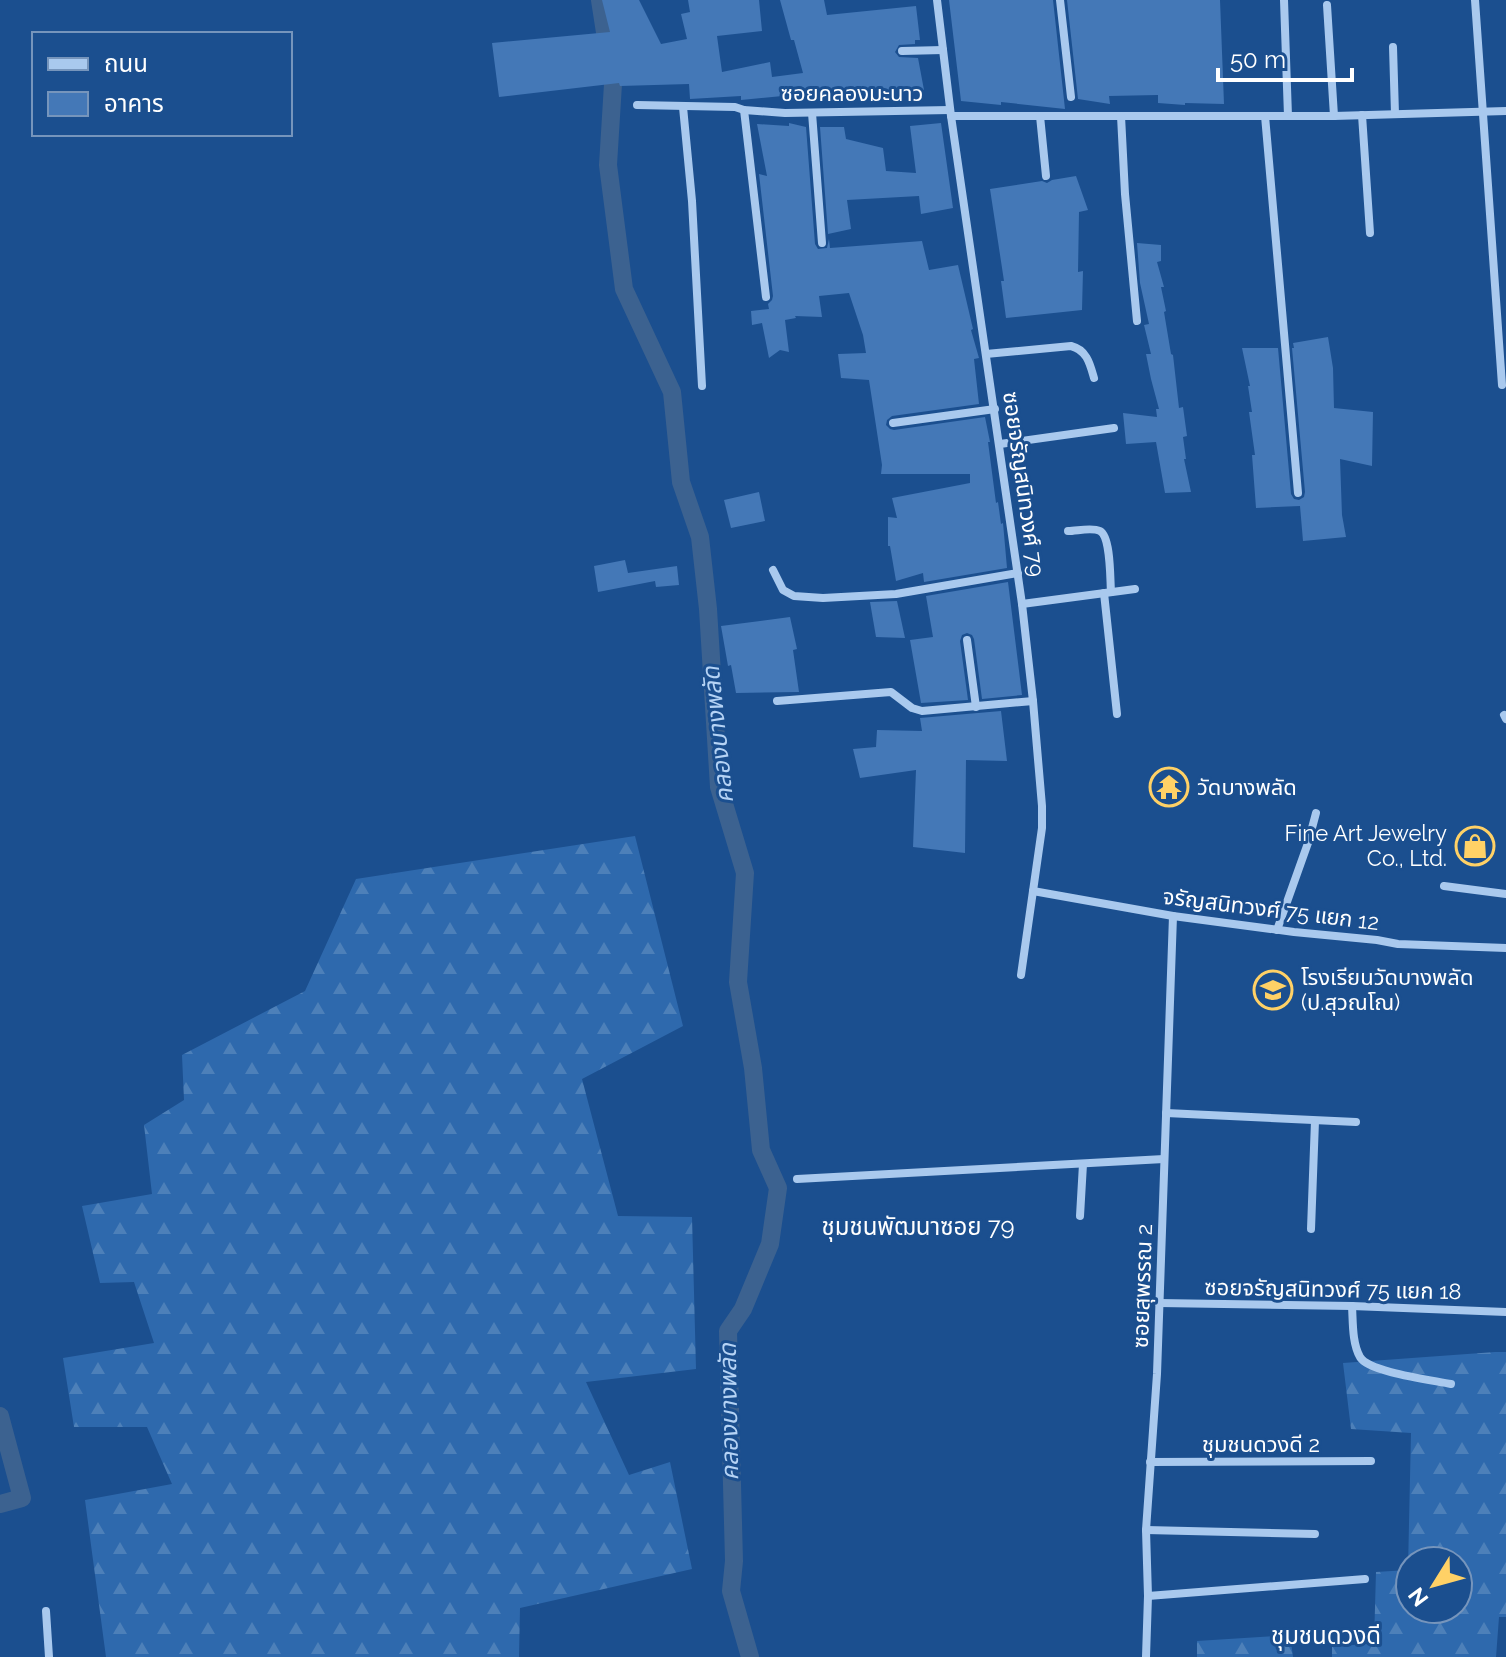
<svg xmlns="http://www.w3.org/2000/svg" width="1506" height="1657" viewBox="0 0 1506 1657" font-family="Raleway,'Noto Sans Thai',sans-serif">
  <style>
    .forest { fill: url(#forest-firs); fill-rule: evenodd }
    .lines { fill: none; stroke-linecap: round; stroke-linejoin: round }
    .canal { stroke: #3c6290; stroke-width: 18 }
    .building { fill: #4478b7 }
    .street { stroke: #a9c9ee; stroke-width: 8 }
    .labels { text-anchor: middle; stroke-width: 6; stroke-linejoin: round; paint-order: stroke }
    .street-label { font-size: 22px; fill: #fff; stroke: #1b4f8f }
    .poi-label { font-size: 22px; fill: #fff; stroke: #1b4f8f; text-anchor: start }
    .water-label { font-size: 24px; font-style: italic; fill: #b5d3f5; stroke: #1b4f8f }
    .neighbourhood-label { font-size: 24px; fill: #fff; stroke: #1b4f8f }
  </style>
  <defs>
    <pattern id="forest-firs" width="22" height="20" patternUnits="userSpaceOnUse" patternTransform="scale(2)"><rect width="22" height="20" fill="#2e69ad"/><path d="M5 1l3.5 6h-7zM16 11l3.5 6h-7z" fill="#4d80b9"/></pattern>
  </defs>
  <rect width="100%" height="100%" fill="#1b4f8f"/>
  <!-- forest -->
  <g class="forest">
    <path d="M635,836L683,1026L582,1079L618,1216L692,1217L696,1369L586,1382L629,1475L670,1462L692,1569L520,1608L519,1657H106L85,1500L172,1484L147,1427H74L63,1358L154,1343L134,1282L100,1283L82,1206L152,1194L144,1125L184,1100L182,1055L305,991L356,879Z"/>
    <path d="M1495,1352H1506V1617H1499L1496,1657H1332V1647L1374,1643L1376,1572L1408,1570L1411,1433L1351,1429L1343,1363ZM1410,1561H1458V1609H1410Z"/>
    <path d="M1290,1635L1293,1657H1197V1641Z"/>
  </g>
  <g class="lines">
    <!-- canal -->
    <g class="canal">
      <path d="M600,0L613,84L608,165L624,289L672,392L681,482L700,537L708,609L719,787L745,873L738,982L753,1068L761,1150L778,1188L770,1244L743,1309L728,1331L734,1561L731,1591L750,1657"/>
      <path d="M0,1416L22,1498L0,1504"/>
    </g>
  </g>
  <!-- building -->
  <g class="building">
    <path d="M602,0H639L661,44L687,39L681,14L690,12L688,0H759L762,31L717,36L722,72L770,62L772,77L803,73L794,40H791L780,0H824L827,15L916,6L920,40H915V44L899,45L895,52L899,57L918,58L924,90L845,98L844,90L741,100V96L690,99L689,84L620,86L619,83L499,97L492,43L610,32Z"/>
    <path d="M949,0H1053L1065,109L1001,102V105L961,101Z"/>
    <path d="M1067,0H1220L1224,104L1185,103V105L1158,103V95L1109,96L1110,104L1078,99Z"/>
    <path d="M789,123L806,127L815,244L818,249L827,248L829,239L830,248L922,241L929,270L958,265L973,329L971,330L979,358L974,359L979,404L892,416L887,420L886,425L890,429L894,430L985,417L990,442H988L996,503L998,502L1001,524L1003,523L1007,568L924,582L923,573L896,581L890,546H888V517L897,518L892,498L970,483V474H881L882,465L869,380L841,378L838,354L866,353L863,335L849,293L819,296L822,317L795,316L796,318L785,320L789,352L780,350L769,358L762,323L752,325L751,311L769,309L768,304L772,300L773,296L759,174L767,176L757,124L789,126Z"/>
    <path d="M941,123L953,208L921,214L919,196L847,200L851,229L828,234L820,127H844L846,139L883,148L886,171L916,173L910,126Z"/>
    <path d="M1076,176L1088,210L1079,212L1078,272L1083,271L1082,310L1006,318L1001,281H1004L990,189L1042,181L1047,183L1052,180Z"/>
    <path d="M1137,243L1161,245V261L1157,262L1164,287H1161L1166,311L1164,312L1171,354L1173,355L1179,408L1183,407L1187,436L1183,437L1186,459H1184L1191,492L1165,493L1156,442L1126,444L1123,413L1157,417L1156,409H1159L1151,379L1146,354H1151L1144,325L1149,324L1140,283Z"/>
    <path d="M1328,337L1333,368L1334,408L1373,412L1372,466L1340,459L1342,515L1346,537L1303,541L1300,506L1256,508L1252,455H1255L1249,412H1252L1248,386H1250L1242,348H1278L1291,494L1294,499L1299,500L1304,497L1305,492L1292,348H1294L1293,343Z"/>
    <path d="M759,492L765,521L731,528L724,500Z"/>
    <path d="M625,560L628,573L677,566L679,585L656,587L655,581L598,592L594,566Z"/>
    <path d="M1008,582L1022,695L982,699L974,639L972,635L967,633L962,635L960,641L968,700L921,703L910,640L933,637L926,596Z"/>
    <path d="M897,601L905,638L876,637L870,602Z"/>
    <path d="M790,617L797,649L793,650L799,692L736,693L731,665L728,666L721,626Z"/>
    <path d="M1001,711L1007,761L966,760L965,853L913,847L916,770L860,778L853,749L876,747L877,730L922,731L920,718Z"/>
  </g>
  <g class="lines">
    <!-- street -->
    <g class="street">
      <path d="M937,0L951,116L1022,604L1033,701L1042,806V828L1021,975"/>
      <path d="M1060,0L1071,97"/>
      <path d="M1284,0L1288,116"/>
      <path d="M1475,0L1502,385"/>
      <path d="M1327,5L1334,116"/>
      <path d="M1393,47L1395,114"/>
      <path d="M902,51L943,50"/>
      <path d="M637,105L735,107L744,110L785,113L950,110"/>
      <path d="M683,107L692,201L702,386"/>
      <path d="M744,110L766,297"/>
      <path d="M812,113L822,243"/>
      <path d="M1362,115L1370,233"/>
      <path d="M951,116H1334L1506,111"/>
      <path d="M1040,116L1046,176"/>
      <path d="M1121,116L1125,194L1137,321"/>
      <path d="M1265,116L1298,493"/>
      <path d="M986,354L1071,346C1087,350 1090,364 1094,378"/>
      <path d="M893,423L995,409"/>
      <path d="M1000,444L1114,428"/>
      <path d="M1068,531C1077,531 1092,527 1100,531C1111,537 1110,579 1111,592"/>
      <path d="M773,570L783,590L794,596L823,598L896,594L1018,573"/>
      <path d="M1104,593L1117,714"/>
      <path d="M1022,604L1135,589"/>
      <path d="M967,640L976,707"/>
      <path d="M777,701L891,692L912,708L922,711L1033,701"/>
      <path d="M1504,715L1506,719"/>
      <path d="M1444,886L1506,894"/>
      <path d="M1033,891L1173,916L1294,932L1377,940L1398,944L1506,948"/>
      <path d="M1277,930L1308,843L1316,813"/>
      <path d="M1166,1113L1356,1122"/>
      <path d="M797,1179L1164,1159"/>
      <path d="M1080,1216L1083,1164"/>
      <path d="M1311,1229L1315,1121"/>
      <path d="M1159,1303L1352,1306L1506,1312"/>
      <path d="M1352,1306C1353,1322 1352,1343 1360,1357C1368,1372 1432,1380 1451,1384"/>
      <path d="M1150,1462L1371,1461"/>
      <path d="M1146,1530L1315,1534"/>
      <path d="M1148,1596L1365,1579"/>
      <path d="M46,1611L49,1657"/>
      <path d="M1146,1657L1148,1596L1146,1530L1157,1374L1173,916"/>
    </g>
  </g>
  <!-- icons -->
  <defs>
    <symbol id="temple-ring" viewBox="-11 -11 22 22"><circle r="9.5" fill="#1b4f8f" stroke="#ffd166" stroke-width="1.5"/><path d="M0-6L5-2H3V0L6.5 2.5H4V6H1.5V3h-3V6H-4V2.5H-6.5L-3 0V-2H-5Z" fill="#ffd166"/></symbol>
    <symbol id="shop-ring" viewBox="-11 -11 22 22"><circle r="9.5" fill="#1b4f8f" stroke="#ffd166" stroke-width="1.5"/><path d="M-5-2.5h2.3a2.7 3.5 0 0 1 5.4 0H5L5.5 6h-11ZM-1.5-2.5h3a1.5 2.3 0 0 0-3 0Z" fill="#ffd166"/></symbol>
    <symbol id="school-ring" viewBox="-11 -11 22 22"><circle r="9.5" fill="#1b4f8f" stroke="#ffd166" stroke-width="1.5"/><path d="M0-5L7-2L0 1L-7-2ZM-4 1L0 2.5L4 1V4Q0 6-4 4Z" fill="#ffd166"/></symbol>
  </defs>
  <g fill-rule="evenodd">
    <use href="#temple-ring" x="1147" y="765" width="44" height="44"/>
    <use href="#shop-ring" x="1453" y="824" width="44" height="44"/>
    <use href="#school-ring" x="1251" y="968" width="44" height="44"/>
  </g>
  <g class="labels">
    <!-- street labels -->
    <g class="street-label">
      <text x="852" y="101">ซอยคลองมะนาว</text>
      <text transform="translate(1024 484) rotate(82)" y="8">ซอยจรัญสนิทวงศ์ 79</text>
      <text transform="translate(1271 909) rotate(7)" y="8">จรัญสนิทวงศ์ 75 แยก 12</text>
      <text transform="translate(1142 1286) rotate(-88)" y="8">ซอยสุพรรณ 2</text>
      <text transform="translate(1333 1289) rotate(1)" y="8">ซอยจรัญสนิทวงศ์ 75 แยก 18</text>
      <text x="1261" y="1452">ชุมชนดวงดี 2</text>
    </g>
    <!-- poi labels -->
    <g class="poi-label">
      <text x="1197" y="795">วัดบางพลัด</text>
      <text x="1447" y="841" text-anchor="end">Fine Art Jewelry<tspan x="1447" dy="25">Co., Ltd.</tspan></text>
      <text x="1301" y="985">โรงเรียนวัดบางพลัด<tspan x="1301" dy="25">(ป.สุวณโณ)</tspan></text>
    </g>
    <!-- water labels -->
    <g class="water-label">
      <text transform="translate(718 735) rotate(-96)" y="8">คลองบางพลัด</text>
      <text transform="translate(729 1412) rotate(-91)" y="8">คลองบางพลัด</text>
    </g>
    <!-- neighbourhood labels -->
    <g class="neighbourhood-label">
      <text x="918" y="1235">ชุมชนพัฒนาซอย 79</text>
      <text x="1326" y="1644">ชุมชนดวงดี</text>
    </g>
  </g>
  <!-- legend -->
  <rect x="32" y="32" width="260" height="104" fill="#1b4f8f" stroke="#7695bc" stroke-width="2"/>
  <rect x="48" y="58" width="40" height="12" fill="#a9c9ee" stroke="#7695bc" stroke-width="2"/>
  <text x="104" y="72" font-size="24" fill="#ffffff">ถนน</text>
  <rect x="48" y="92" width="40" height="24" fill="#4478b7" stroke="#7695bc" stroke-width="2"/>
  <text x="104" y="112" font-size="24" fill="#ffffff">อาคาร</text>
  <!-- north arrow -->
  <g transform="translate(1434 1585) rotate(233)"><circle r="38" fill="#1b4f8f" stroke="#7695bc" stroke-width="2"/>
  <path d="M0-6L14 30L0 20L-14 30Z" fill="#ffd166"/>
  <text y="-12" font-size="22" font-weight="bold" text-anchor="middle" fill="#ffffff">N</text>
  </g>
  <!-- scale -->
  <path d="M1218 68v12h134v-12" fill="none" stroke="#ffffff" stroke-width="4"/>
  <text x="1230" y="68" font-size="24" fill="#ffffff" stroke="#1b4f8f" stroke-width="6" paint-order="stroke">50 m</text>
</svg>
